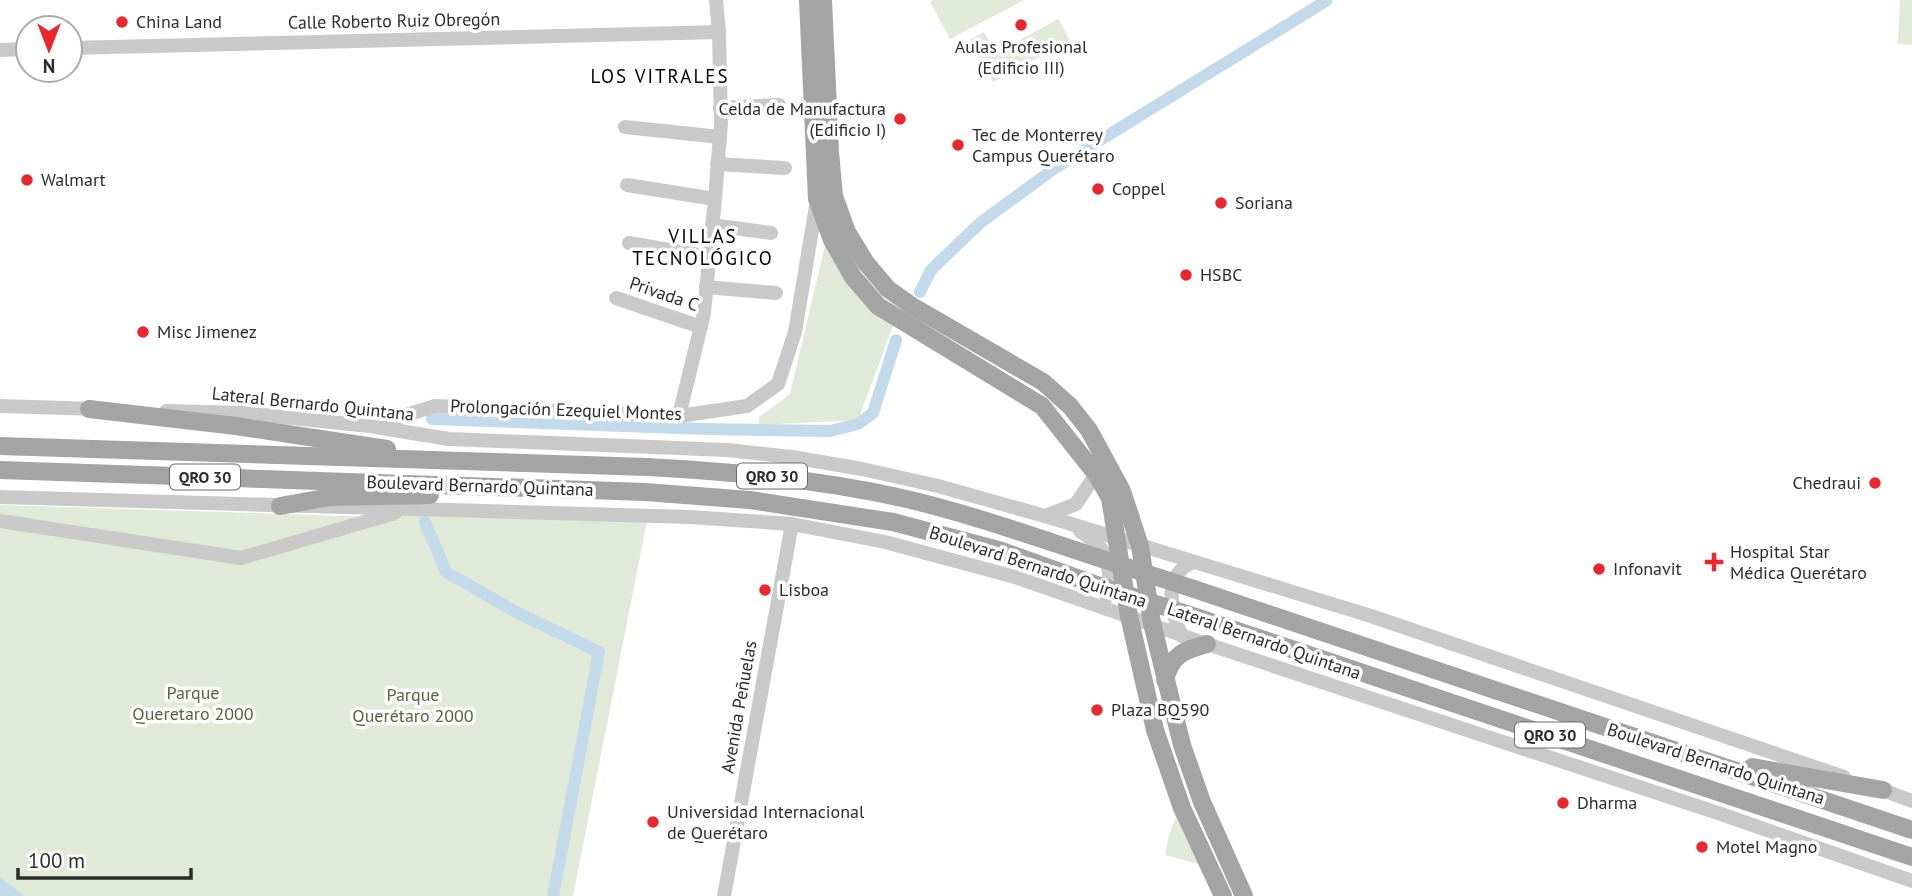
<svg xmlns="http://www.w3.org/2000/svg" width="1912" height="896" viewBox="0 0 1912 896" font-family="'PT Sans',sans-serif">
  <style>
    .green { fill: #e1ead8 }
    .water { fill: #c3daeb }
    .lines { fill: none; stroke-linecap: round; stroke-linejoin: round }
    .canal { stroke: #c3daeb; stroke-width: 12 }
    .minor { stroke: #c9c9c9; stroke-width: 14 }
    .major { stroke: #a4a4a4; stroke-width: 18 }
    .major-bridge { stroke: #a4a4a4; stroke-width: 18 }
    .poi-dot { fill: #ea272f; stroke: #fff; stroke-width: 2.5 }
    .labels { text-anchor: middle; stroke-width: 7; stroke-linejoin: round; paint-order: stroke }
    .shield { fill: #fff; stroke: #6b6b6b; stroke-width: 2 }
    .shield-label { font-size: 16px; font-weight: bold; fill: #2c2c2c }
    .street-label { font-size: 18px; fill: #2c2c2c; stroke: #fff }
    .poi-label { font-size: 18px; fill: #2c2c2c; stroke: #fff; text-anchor: start }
    .park-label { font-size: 18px; fill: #4d6839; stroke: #fff }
    .neighbourhood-label { font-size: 19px; letter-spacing: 2px; fill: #000; stroke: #fff }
  </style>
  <rect width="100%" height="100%" fill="#fff"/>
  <!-- green -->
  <g class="green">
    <path d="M933,0H1024L950,39L930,2Z"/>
    <path d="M1900,0H1912V45L1898,44Z"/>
    <path d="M1058,19L1070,40L993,82L969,40L984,32L996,53Z"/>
    <path d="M825,245L893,326L858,420L759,425V417L790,394Z"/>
    <path d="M0,505L380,517L408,510L648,516L573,896H0Z"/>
    <path d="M1176,817L1198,864L1165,855L1169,835Z"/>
  </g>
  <!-- water -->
  <path class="water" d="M0,877L22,894L24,896H0Z"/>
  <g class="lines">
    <!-- canal -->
    <g class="canal">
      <path d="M920,292L931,270L980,223L1055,168L1326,1"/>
      <path d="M432,419L707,429L830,431L858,424L873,413L896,340"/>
      <path d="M425,522L446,572L518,613L599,652L553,896"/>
    </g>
    <!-- minor -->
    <g class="minor">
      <path d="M70,48L719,32"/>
      <path d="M0,50L28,49"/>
      <path d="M720,108L779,105"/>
      <path d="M625,127L720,137"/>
      <path d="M717,164L785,168"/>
      <path d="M627,185L715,199"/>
      <path d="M712,225L771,233"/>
      <path d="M629,243L709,257"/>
      <path d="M706,287L776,293"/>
      <path d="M616,298L701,327"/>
      <path d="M0,406L97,409"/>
      <path d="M166,411L244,413L369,426L449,439L727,450L792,457L862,469L938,486L1045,516L1371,616L1844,777"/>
      <path d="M679,416L704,313L715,199L721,123L719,32L716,0"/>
      <path d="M374,425L435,406L679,416L747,406L778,384L795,332L817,200"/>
      <path d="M0,497L689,517L792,524L885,542L1015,577L1207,644L1721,814L1912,881"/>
      <path d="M1045,516L1076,504L1096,474"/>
      <path d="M0,521L241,558L395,513"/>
      <path d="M1080,531C1087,537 1098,543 1102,550C1110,562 1111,584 1107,597"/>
      <path d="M1182,636C1173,618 1165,588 1180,571C1183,567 1189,564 1193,562"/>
      <path d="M1874,787L1912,801"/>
      <path d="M724,896L792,524"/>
    </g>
    <!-- major -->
    <g class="major">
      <path d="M808,0L817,199L832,240L853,277L878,306L1042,406L1096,474L1110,498L1129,616L1155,730L1182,808L1223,896"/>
      <path d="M823,0L830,152L834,196L847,232L866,263L888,289L912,306L1043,382L1070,406L1089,430L1122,491L1140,546L1152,623L1182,745L1202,802L1244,896"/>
      <path d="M89,409L236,426L387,449"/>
      <path d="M0,446L648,467C734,472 818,479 902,498C968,513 1032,536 1096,557"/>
      <path d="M0,470L645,492L750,500L893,522L1002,551L1091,583"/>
      <path d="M280,506L330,497L430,495"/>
      <path d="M1194,589L1912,830"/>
      <path d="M1187,614L1912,857"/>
      <path d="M1165,680C1172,654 1183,651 1207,644"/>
      <path d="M1752,767L1883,790"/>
    </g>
    <!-- major-bridge -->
    <g class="major-bridge">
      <path d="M1096,557L1194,589"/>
      <path d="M1091,583L1187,614"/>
    </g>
  </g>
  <!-- markers -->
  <g class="poi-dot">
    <circle cx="122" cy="22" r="7"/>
    <circle cx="1021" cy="25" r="7"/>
    <circle cx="900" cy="119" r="7"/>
    <circle cx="958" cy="145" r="7"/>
    <circle cx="27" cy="180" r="7"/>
    <circle cx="1098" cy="189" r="7"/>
    <circle cx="1221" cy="203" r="7"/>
    <circle cx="1186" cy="275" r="7"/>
    <circle cx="143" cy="332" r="7"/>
    <circle cx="1875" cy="483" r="7"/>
    <path d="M1710.5 551.5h7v7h7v7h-7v7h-7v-7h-7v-7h7z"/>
    <circle cx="1599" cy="569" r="7"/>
    <circle cx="765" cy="590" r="7"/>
    <circle cx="1097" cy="710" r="7"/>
    <circle cx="1563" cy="803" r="7"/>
    <circle cx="653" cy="822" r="7"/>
    <circle cx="1702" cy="847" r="7"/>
  </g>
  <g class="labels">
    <!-- shield labels -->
    <g class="shield">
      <rect x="737" y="463.5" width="70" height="25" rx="5"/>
      <rect x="170" y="464.5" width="70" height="25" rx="5"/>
      <rect x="1515" y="722.5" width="70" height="25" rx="5"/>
    </g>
    <g class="shield-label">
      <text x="772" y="482">QRO 30</text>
      <text x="205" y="483">QRO 30</text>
      <text x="1550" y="741">QRO 30</text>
    </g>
    <!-- street labels -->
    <g class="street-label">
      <text transform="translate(394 21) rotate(-1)" y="6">Calle Roberto Ruiz Obregón</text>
      <text transform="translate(664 294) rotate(19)" y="6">Privada C</text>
      <text transform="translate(313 404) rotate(6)" y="6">Lateral Bernardo Quintana</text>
      <text transform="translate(566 410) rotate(2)" y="6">Prolongación Ezequiel Montes</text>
      <text transform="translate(480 486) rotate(2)" y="6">Boulevard Bernardo Quintana</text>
      <text transform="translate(1038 567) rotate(18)" y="6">Boulevard Bernardo Quintana</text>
      <text transform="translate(1264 641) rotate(19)" y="6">Lateral Bernardo Quintana</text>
      <text transform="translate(739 707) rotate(-80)" y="6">Avenida Peñuelas</text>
      <text transform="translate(1716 764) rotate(18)" y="6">Boulevard Bernardo Quintana</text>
    </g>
    <!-- poi labels -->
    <g class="poi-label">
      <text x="136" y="28">China Land</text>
      <text x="1021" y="53" text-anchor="middle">Aulas Profesional<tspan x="1021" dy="21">(Edificio III)</tspan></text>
      <text x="886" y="115" text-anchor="end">Celda de Manufactura<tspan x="886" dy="21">(Edificio I)</tspan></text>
      <text x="972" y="141">Tec de Monterrey<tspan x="972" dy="21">Campus Querétaro</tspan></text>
      <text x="41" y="186">Walmart</text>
      <text x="1112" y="195">Coppel</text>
      <text x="1235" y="209">Soriana</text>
      <text x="1200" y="281">HSBC</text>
      <text x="157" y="338">Misc Jimenez</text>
      <text x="1861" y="489" text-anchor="end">Chedraui</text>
      <text x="1730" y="558">Hospital Star<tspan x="1730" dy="21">Médica Querétaro</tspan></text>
      <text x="1613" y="575">Infonavit</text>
      <text x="779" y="596">Lisboa</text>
      <text x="1111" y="716">Plaza BQ590</text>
      <text x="1577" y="809">Dharma</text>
      <text x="667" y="818">Universidad Internacional<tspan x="667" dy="21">de Querétaro</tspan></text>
      <text x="1716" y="853">Motel Magno</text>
    </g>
    <!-- park labels -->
    <g class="park-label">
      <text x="193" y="699">Parque<tspan x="193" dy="21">Queretaro 2000</tspan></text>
      <text x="413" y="701">Parque<tspan x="413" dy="21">Querétaro 2000</tspan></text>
    </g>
    <!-- neighbourhood labels -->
    <g class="neighbourhood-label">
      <text x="660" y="83">LOS VITRALES</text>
      <text x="703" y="243">VILLAS<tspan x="703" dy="22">TECNOLÓGICO</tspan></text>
    </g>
  </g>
  <!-- north arrow -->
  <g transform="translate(49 49) rotate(180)"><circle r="33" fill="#ffffff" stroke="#ababab" stroke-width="2"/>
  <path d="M0-5L12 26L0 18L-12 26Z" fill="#ea272f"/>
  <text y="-10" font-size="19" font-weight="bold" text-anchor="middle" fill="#2c2c2c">N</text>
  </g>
  <!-- scale -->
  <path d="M18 868v10h173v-10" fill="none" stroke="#2c2c2c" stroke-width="3.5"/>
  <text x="28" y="868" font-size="21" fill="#2c2c2c" stroke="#ffffff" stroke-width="5" paint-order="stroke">100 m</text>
</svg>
